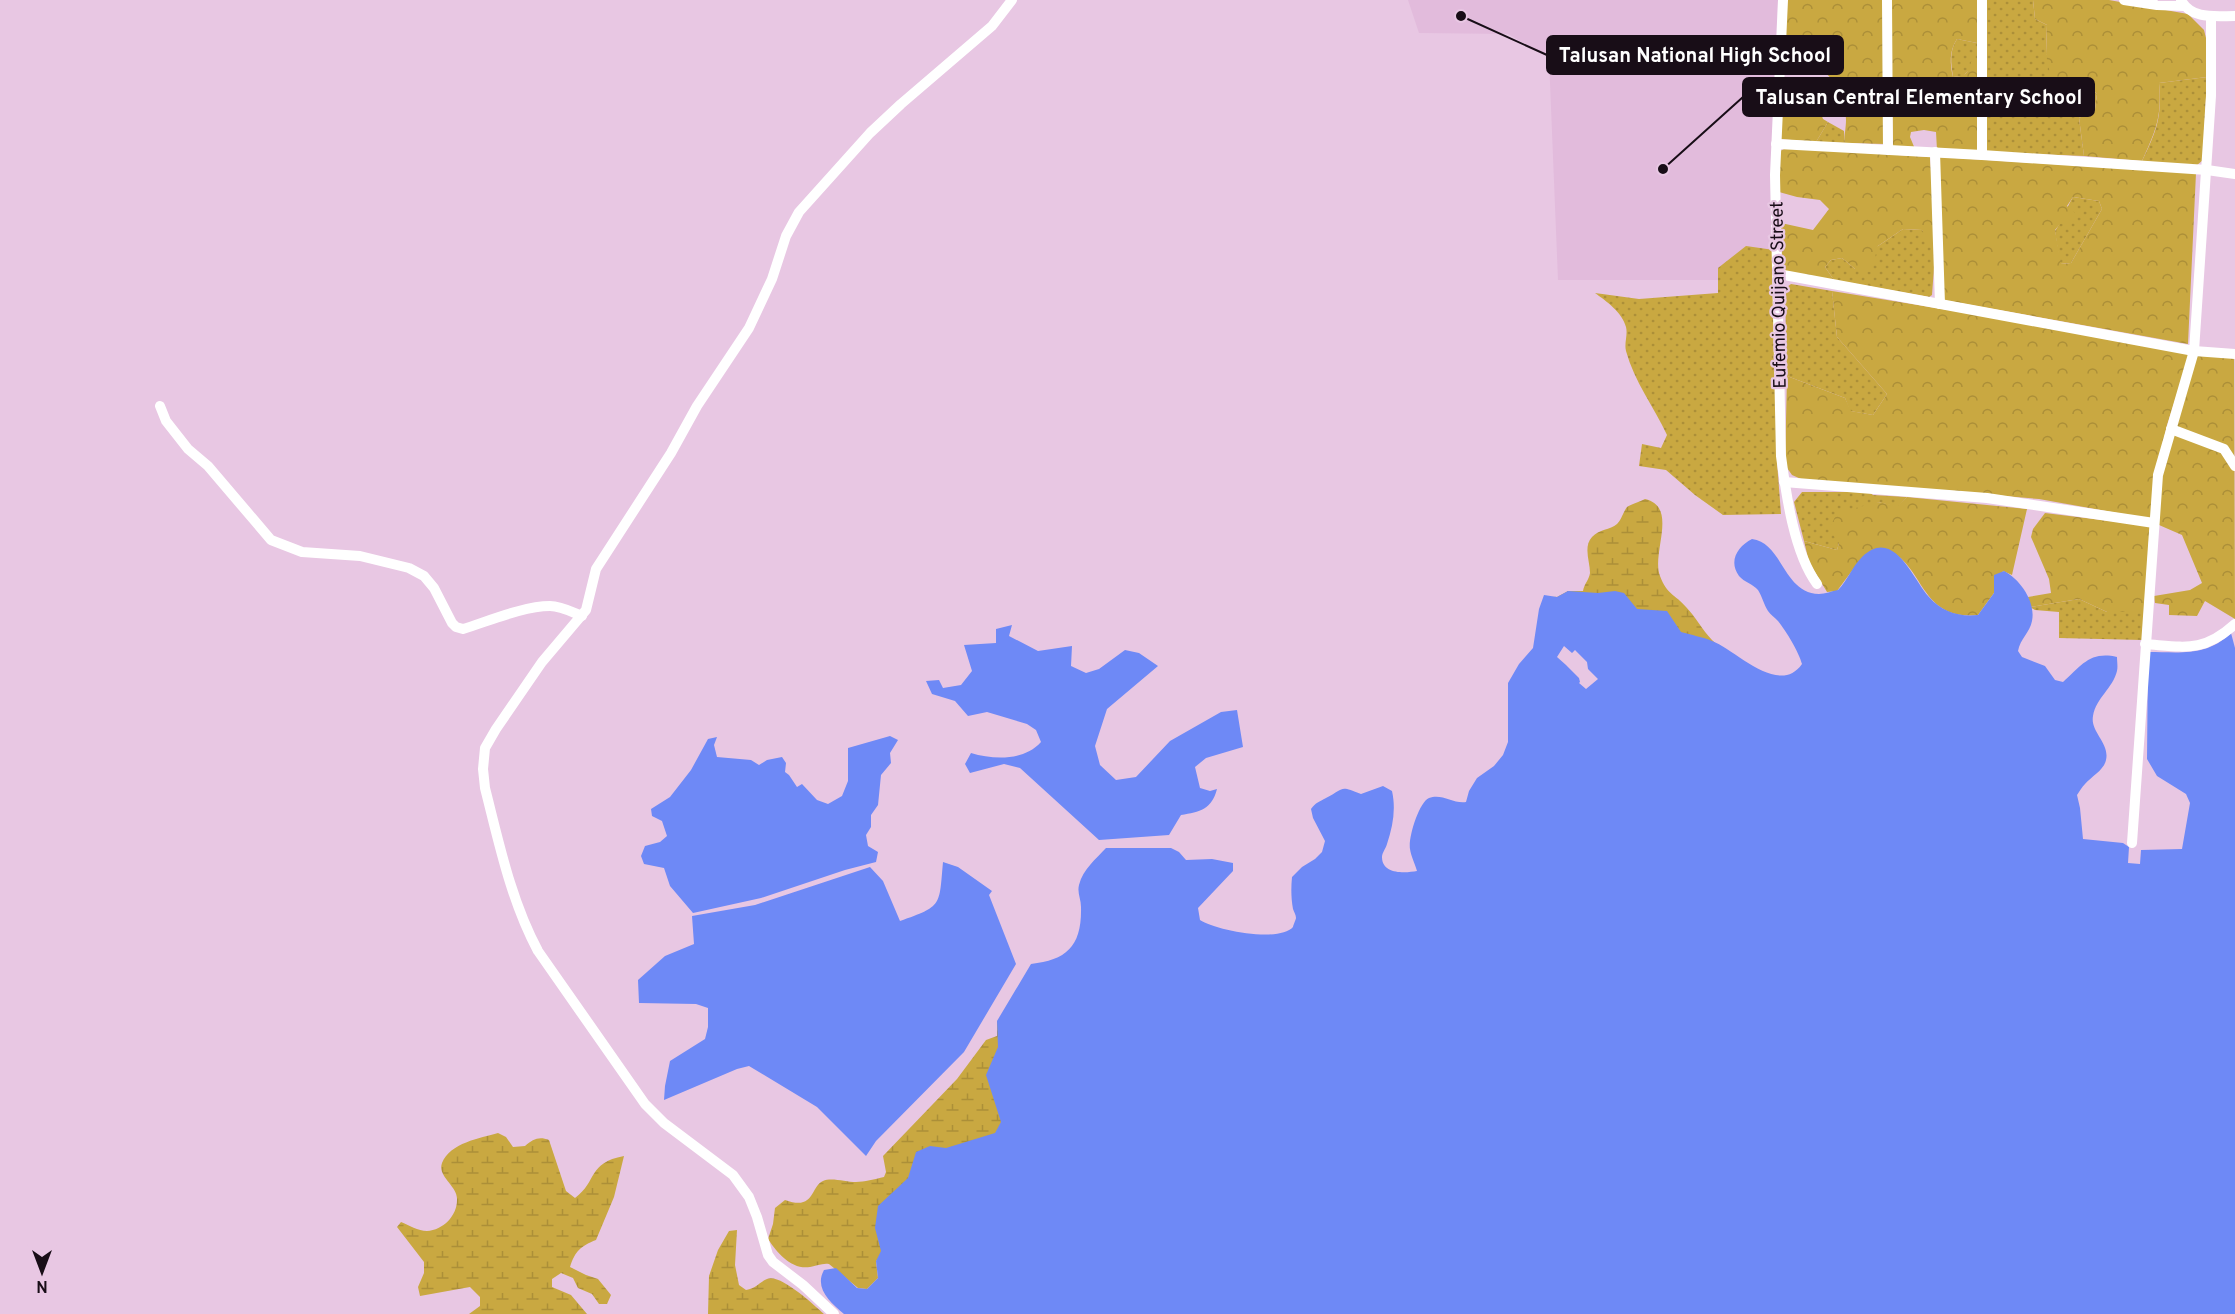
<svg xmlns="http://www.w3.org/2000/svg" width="2235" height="1314" viewBox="0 0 2235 1314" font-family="Overpass,sans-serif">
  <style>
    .built { fill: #e2bbdc }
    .grass { fill: url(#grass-dots) }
    .forest { fill: url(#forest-crowns); fill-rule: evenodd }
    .wetland { fill: url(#wetland-marsh) }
    .water { fill: #6e89f6 }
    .pier { fill: #e8c7e3 }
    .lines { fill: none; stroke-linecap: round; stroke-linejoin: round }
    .street { stroke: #fff; stroke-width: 10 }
    .labels { text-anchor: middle; stroke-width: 4.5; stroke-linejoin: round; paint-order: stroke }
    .street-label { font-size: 18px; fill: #180d17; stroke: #e8c7e3 }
    .leader { fill: none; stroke: #180d17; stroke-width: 2 }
    .callout-dot { fill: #180d17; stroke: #e8c7e3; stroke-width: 2 }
    .callout { fill: #180d17; stroke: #180d17; stroke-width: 2 }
    .callout-label { font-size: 20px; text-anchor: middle; font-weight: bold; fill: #fff }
  </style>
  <defs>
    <pattern id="grass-dots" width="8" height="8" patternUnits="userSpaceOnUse" patternTransform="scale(1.5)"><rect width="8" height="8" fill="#c9a841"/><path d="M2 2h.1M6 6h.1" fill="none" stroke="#ac8f38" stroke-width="1.8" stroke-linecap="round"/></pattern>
    <pattern id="forest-crowns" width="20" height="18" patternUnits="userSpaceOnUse" patternTransform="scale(1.5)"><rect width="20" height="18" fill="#c9a841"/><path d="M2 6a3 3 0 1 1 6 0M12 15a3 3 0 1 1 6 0" fill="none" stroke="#ac8f38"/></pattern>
    <pattern id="wetland-marsh" width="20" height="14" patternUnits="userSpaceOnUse" patternTransform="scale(1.5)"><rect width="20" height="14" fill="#c9a841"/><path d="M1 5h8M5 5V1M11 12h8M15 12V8" fill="none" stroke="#ac8f38"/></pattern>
  </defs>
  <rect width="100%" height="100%" fill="#e8c7e3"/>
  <!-- built -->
  <path class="built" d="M1408,0H1778L1769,280H1558L1549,58L1508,34L1419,33Z"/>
  <!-- grass -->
  <g class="grass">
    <path d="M1985,0H2033L2035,19L2047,25L2046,54L2079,91L2093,90L2097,94L2095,109L2079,118L2084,156L1985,152Z"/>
    <path d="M1957,39L1977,43L1978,61L1963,76L1953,77C1951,63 1949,51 1957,39Z"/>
    <path d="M2207,77L2203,160L2196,166L2142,161C2157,130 2162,117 2159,83Z"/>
    <path d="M1828,122L1844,131L1845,143L1816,142Z"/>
    <path d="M2073,197L2099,201L2102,209L2071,263L2060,264L2055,231C2063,220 2066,208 2073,197Z"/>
    <path d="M1903,229L1922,230L1936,241L1932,295L1929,297L1834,280L1825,267L1831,260L1842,258L1855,269L1878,246Z"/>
    <path d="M1746,246L1774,250L1777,462L1781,514L1723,515L1695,495L1666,470L1639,466L1642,444L1661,448L1667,435C1654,407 1634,381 1626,351C1624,343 1628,335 1626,327C1622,312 1606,301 1595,293L1639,299L1718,293V268Z"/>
    <path d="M1791,284L1832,291L1837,337L1887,394L1873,415L1850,411L1845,398L1787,376L1785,292L1787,287Z"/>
    <path d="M1802,492H1869L1873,495L1907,497L1898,507L1878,502L1839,543L1837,550L1804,541L1794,502Z"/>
    <path d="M2079,599L2107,612H2144L2142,640L2059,638V612L2035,610L2030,607Z"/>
  </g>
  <!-- forest -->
  <g class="forest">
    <path d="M1784,0H1883L1885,144L1845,143C1844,135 1846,128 1846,120C1846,78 1817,64 1783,49Z"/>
    <path d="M1889,0H1977V43L1957,39C1949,51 1950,64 1953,77C1965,76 1968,74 1971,62L1978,61L1979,151L1937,150L1936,132L1924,130L1911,132L1910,137L1915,149L1893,147Z"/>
    <path d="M2033,0H2109L2188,14L2204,30L2207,42V77L2159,83C2162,117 2156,130 2142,161L2084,156L2079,118L2095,109L2097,94L2093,90L2070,89L2051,79L2046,54L2047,25L2035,19Z"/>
    <path d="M1801,78L1809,82L1823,119L1828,122L1816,142L1780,139L1782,80Z"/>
    <path d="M1786,148L1930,157L1936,241L1927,239L1922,230L1903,229L1878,246L1871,272L1855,269L1842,258L1831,260L1825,267L1834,280L1782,271L1781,223L1813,230L1829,209L1820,200L1797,197L1779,192L1780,151Z"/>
    <path d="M1939,157L2196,173L2188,344L1943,300ZM2073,197L2099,201L2102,209L2071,263L2061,264L2055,230L2060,224L2074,221L2075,213L2067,206Z"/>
    <path d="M1832,291L2058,328L2190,354L2167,425L2156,474L2151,519L2039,499L1801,479L1792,475L1785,465L1787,376L1845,398L1851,411L1873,415L1887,394L1837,337Z"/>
    <path d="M2197,355L2234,357L2235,619L2205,601L2197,616L2169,615V605L2155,603L2154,596L2190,590L2202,583L2182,535L2159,525L2161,477Z"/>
    <path d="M1907,497L2027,509L2012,575L2003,571L1994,593L1978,615C1915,622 1925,554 1878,548L1857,564L1837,591L1827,592L1809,562L1804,541L1837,550L1839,543L1829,529L1837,513L1878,502L1898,506Z"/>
    <path d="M2045,513L2150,526L2144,612H2107L2079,599L2030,607L2028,597L2051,593L2049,579L2031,537L2033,529Z"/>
  </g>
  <!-- wetland -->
  <g class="wetland">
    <path d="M1645,499C1679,507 1651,553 1660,576C1667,595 1675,594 1686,607C1696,617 1702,630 1712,640C1720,649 1739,658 1750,665L1732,676L1663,619L1551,596L1557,597L1568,591H1583C1584,584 1589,580 1590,573C1590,561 1583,547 1592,537C1599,529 1610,530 1617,524C1622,519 1623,512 1627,507C1631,504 1640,502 1645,499Z"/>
    <path d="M1124,1006L876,1261L878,1278L867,1289L858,1288L829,1264C822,1263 817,1266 810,1267C792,1270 778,1254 768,1239L773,1224L775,1208L785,1200C815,1211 810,1187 823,1181C831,1177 846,1182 856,1182C864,1182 875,1179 884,1177L886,1172L883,1156L957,1079L986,1040L997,1036V1021Z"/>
    <path d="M498,1133L506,1137L513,1147L525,1146C533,1139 539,1136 549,1140L566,1191L575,1198C598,1181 587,1163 624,1156L614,1197L596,1240C581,1246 575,1251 570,1267L586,1275L598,1279L611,1295L607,1304H599L592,1294L578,1288L573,1278L561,1273L552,1279V1287L571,1295L587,1314H469L480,1306V1297L470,1287L420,1296L418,1287L424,1273V1262L397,1227L401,1222C409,1225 418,1231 427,1231C443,1230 457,1216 457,1200C458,1186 437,1177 442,1163C450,1143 480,1138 498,1133Z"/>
    <path d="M737,1230L735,1265L739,1285L746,1290C757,1288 758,1283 767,1279C780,1273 814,1305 824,1314H708L709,1276L718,1250L729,1231Z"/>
  </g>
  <!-- water -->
  <g class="water">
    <path d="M1752,539C1783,543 1783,593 1819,594C1825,594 1832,591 1838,590C1847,581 1852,567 1862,557C1894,526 1913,580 1929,597C1942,612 1959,617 1978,615L1994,593V575L2004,571C2020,579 2036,602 2032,621C2030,632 2020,639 2018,651L2022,657L2045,666L2055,680L2063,682C2082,665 2090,651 2117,657C2117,661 2118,667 2117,671C2113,688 2096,698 2093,716C2090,732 2110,743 2106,760C2104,770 2092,776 2085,784C2082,787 2079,792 2077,795L2080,808L2083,839L2123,843L2129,847L2128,863L2140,864L2141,850L2182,849L2190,803L2186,794L2157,776L2147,759L2148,652C2181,652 2206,657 2231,633L2235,648V1314H844C830,1302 814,1288 824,1270L836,1268L857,1288L867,1289L878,1278L876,1261L881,1251L875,1228L878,1206L908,1178L916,1152L930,1146L946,1148L995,1133L1001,1122L986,1075L998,1047L997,1021L1031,964C1067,960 1082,946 1081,907C1081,899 1077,893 1079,885C1083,869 1096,859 1106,848H1171L1179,852L1186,860L1212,859L1233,863V871L1198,908L1200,920C1215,930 1279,943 1293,927C1293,926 1296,919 1296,918C1296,915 1294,912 1293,909C1291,898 1291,888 1292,877L1302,867L1315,859L1322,852L1325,841L1313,818L1311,809C1316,802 1319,802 1326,798C1345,788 1339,785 1361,794L1383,786L1392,791C1396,809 1393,826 1387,844C1386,848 1382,853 1382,857C1382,875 1406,873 1417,871C1415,864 1411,856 1410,849C1408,838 1419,802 1429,798C1442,793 1453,804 1466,802L1469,791L1477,778L1494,766L1503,755L1508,742V683L1519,664L1533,648L1539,609L1544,595L1557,597L1568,591L1598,593L1615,591L1624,593L1637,609L1667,611L1681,632C1691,635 1703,637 1712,641C1736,650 1779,697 1802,664C1799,652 1786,631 1778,621C1774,617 1771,615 1768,611C1764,605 1762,596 1758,590C1753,584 1744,582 1739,576C1728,561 1738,546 1752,539Z"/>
    <path d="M1012,625L1009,636L1038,651L1072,646L1071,666L1086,673L1099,669L1125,650L1139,653L1158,666L1107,709L1095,746L1100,765L1116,780L1136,777L1170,741L1221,712L1237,710L1243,747L1206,758L1195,767L1200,788L1210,791L1217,789C1212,809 1200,812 1181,815L1169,835L1099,840L1020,768L1004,764L970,773L965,764L971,753C994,760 1024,761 1041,742L1036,730L1027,724L987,712L968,716L955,701L932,694L926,681L939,680L943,688L961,685L972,671L964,645L996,643V629Z"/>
    <path d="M890,736L898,740L890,753L891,763L881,775L878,805L871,815V827L866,835L868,846L878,852L876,862L845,870L761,898L693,913L670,886L664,868L644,864L641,856L645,846L660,842L667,836L662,821L652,816L651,809L670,797L691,770L708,739L717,737L714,745L717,757L751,760L759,765L767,760L782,757L786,763L785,772L789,775L797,787L802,784L817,800L828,804L842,796L848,781V748Z"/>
    <path d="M943,862L958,867L992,891L989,895L1016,964L964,1052L876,1141L866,1156L817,1107L749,1066L737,1069L664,1100L665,1086L670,1061L705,1039L708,1027V1008L696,1004L639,1003L638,980L665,956L694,944L692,916L755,905L870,867L883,881L900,921C943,906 939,906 943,862Z"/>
  </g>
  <!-- pier -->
  <path class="pier" d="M1564,646L1572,653L1575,650L1587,662L1588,669L1598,679L1586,689L1579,683L1580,682L1579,678L1566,665L1557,657Z"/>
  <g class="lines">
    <!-- street -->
    <g class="street">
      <path d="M1783,0L1775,175L1781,456C1786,494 1794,553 1817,584"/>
      <path d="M1887,0L1888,150"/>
      <path d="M2124,0L2157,5L2184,6"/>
      <path d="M2181,0C2191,20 2216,16 2235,16"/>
      <path d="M1776,144L1982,155L2207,170L2235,174"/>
      <path d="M1935,152L1940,304"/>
      <path d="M1982,155V0"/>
      <path d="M1778,274L2194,351L2235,354"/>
      <path d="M160,406L166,421L188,449L208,466L271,540L302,552L360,556L409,568L424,576L434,588L452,623L456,627L463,629C489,621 524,606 550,606C561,606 572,612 582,616"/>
      <path d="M2171,429L2224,449L2235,466"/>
      <path d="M1784,482L1987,498L2154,523"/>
      <path d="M2145,644C2185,647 2203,653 2235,624"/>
      <path d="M2132,843L2158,475L2194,351L2211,96V16"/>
      <path d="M834,1314L803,1285L773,1262L768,1255L757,1217L749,1197L733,1175L664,1123L645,1104L538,951C511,901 499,843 485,788L483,769L485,748L496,729L542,662L586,610L596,569L671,453L697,406L749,328L772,279L786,236L799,212L870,133L901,104L992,26L1012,0"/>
    </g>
  </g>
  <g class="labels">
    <!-- street labels -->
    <g class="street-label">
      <text transform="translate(1778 295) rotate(-91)" y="6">Eufemio Quijano Street</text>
    </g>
  </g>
  <!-- callouts -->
  <path class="leader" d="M1461 16L1547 55M1663 169L1743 97"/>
  <g class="callout-dot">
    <circle cx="1461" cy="16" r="6"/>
    <circle cx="1663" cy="169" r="6"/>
  </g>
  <g class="callout">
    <rect x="1547" y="36" width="296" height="38" rx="6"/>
    <rect x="1743" y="78" width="351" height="38" rx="6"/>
  </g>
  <g class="callout-label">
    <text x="1695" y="62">Talusan National High School</text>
    <text x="1919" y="104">Talusan Central Elementary School</text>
  </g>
  <!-- north arrow -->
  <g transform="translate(42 1272) rotate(180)" stroke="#e8c7e3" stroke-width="4.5" paint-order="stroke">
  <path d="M0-4.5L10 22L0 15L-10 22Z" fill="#180d17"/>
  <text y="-9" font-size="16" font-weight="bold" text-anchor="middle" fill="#180d17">N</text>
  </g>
</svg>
